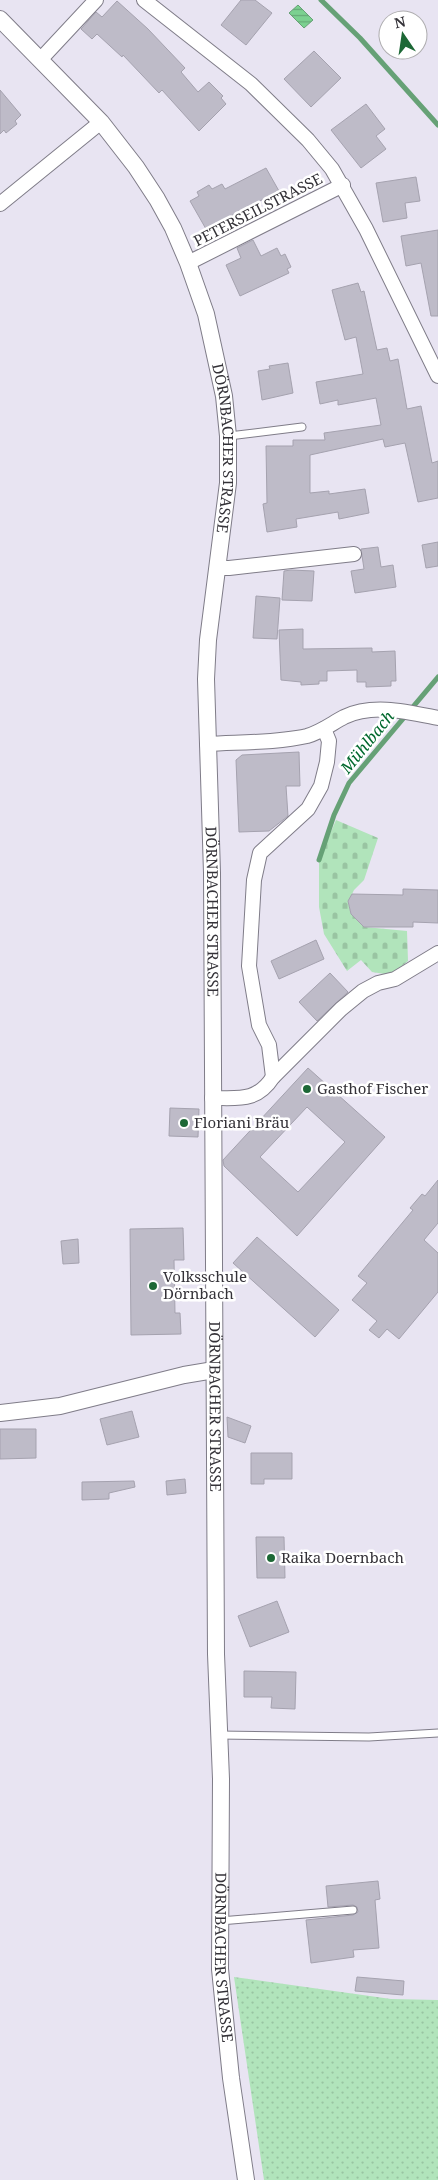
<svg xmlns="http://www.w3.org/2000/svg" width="438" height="2180" viewBox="0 0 438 2180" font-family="'Noto Serif',serif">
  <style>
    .grass { fill: url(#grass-dots) }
    .cemetery { fill: url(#cemetery-stones) }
    .water { fill: url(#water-rules); stroke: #66a176 }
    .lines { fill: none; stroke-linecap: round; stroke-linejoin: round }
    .stream { stroke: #66a176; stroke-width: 5 }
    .building { fill: #bebbc8; stroke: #a5a2af; fill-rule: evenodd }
    .service-casing { stroke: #7f7c88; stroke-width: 9 }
    .minor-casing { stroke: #7f7c88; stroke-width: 16 }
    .tertiary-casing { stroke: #7f7c88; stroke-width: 18 }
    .service { stroke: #fff; stroke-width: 7 }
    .minor { stroke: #fff; stroke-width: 14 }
    .tertiary { stroke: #fff; stroke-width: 16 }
    .poi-dot { fill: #1d6836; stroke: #fff; stroke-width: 2 }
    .labels { text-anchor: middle; stroke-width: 5; stroke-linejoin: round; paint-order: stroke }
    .street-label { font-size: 15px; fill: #343238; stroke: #fff }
    .poi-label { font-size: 15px; fill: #343238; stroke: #fff; text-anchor: start }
    .water-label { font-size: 16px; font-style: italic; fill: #00682d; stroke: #fff }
  </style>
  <defs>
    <pattern id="grass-dots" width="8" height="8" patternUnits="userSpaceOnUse" patternTransform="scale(1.25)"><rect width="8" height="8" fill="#b1e4bb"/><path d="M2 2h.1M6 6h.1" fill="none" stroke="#99c4a2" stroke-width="1.8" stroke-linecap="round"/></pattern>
    <pattern id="cemetery-stones" width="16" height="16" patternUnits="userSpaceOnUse" patternTransform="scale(1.25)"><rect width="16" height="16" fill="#b1e4bb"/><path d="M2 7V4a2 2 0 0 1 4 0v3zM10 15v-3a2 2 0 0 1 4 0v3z" fill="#99c4a2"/></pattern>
    <pattern id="water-rules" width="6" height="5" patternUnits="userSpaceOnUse" patternTransform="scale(1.25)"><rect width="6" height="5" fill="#7bd190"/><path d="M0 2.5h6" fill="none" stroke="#6a7"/></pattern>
  </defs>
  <rect width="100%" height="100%" fill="#e8e4f2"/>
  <!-- grass -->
  <path class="grass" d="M234,1977L391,1999L438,2000V2180H264Z"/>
  <!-- cemetery -->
  <path class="cemetery" d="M336,820L378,838L364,880L354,890L348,902L351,914L365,927L407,931L408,961L391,975L372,972L361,960L347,971L324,934L319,907V860Z"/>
  <!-- water -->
  <path class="water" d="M298,5L313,20L304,28L289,13Z"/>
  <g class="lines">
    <!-- stream -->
    <g class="stream">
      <path d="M321,0L360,38L438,125"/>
      <path d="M319,860L334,815L349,783L438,677"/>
    </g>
  </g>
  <!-- building -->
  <g class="building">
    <path d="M241,0H255L272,13L246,45L221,25Z"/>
    <path d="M117,1L148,29L185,68L181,72L198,92L209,82L223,96L221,98L226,104L199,131L162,90L159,93L123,55L122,57L97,34L92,39L81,29L96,12L102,17Z"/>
    <path d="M314,51L341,78L311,107L284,79Z"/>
    <path d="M0,90L21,115L15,121L17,124L6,133L4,130L0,134Z"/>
    <path d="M366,104L385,129L376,136L386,149L361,168L331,130Z"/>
    <path d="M266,168L279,191L206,229L190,201L199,196L197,192L209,185L212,189L222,184L225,189Z"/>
    <path d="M416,177L420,201L405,203L407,218L383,222L376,183Z"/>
    <path d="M438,230V316H431L421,263L406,266L401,236Z"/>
    <path d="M253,240L261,256L277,248L281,256L285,254L291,267L287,269L289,273L240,296L226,265L241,258L237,248Z"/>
    <path d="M358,283L361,292L364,291L377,350L387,348L390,361L398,359L407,409L421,406L432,463L438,461V498L418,502L405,443L385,447L383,439L351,446L310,455V493L329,491V494L365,489L369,513L339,519L338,512L296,519L297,527L267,532L263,504L267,503L266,446H293V440H325L324,433L381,425L376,398L338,405V400L320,404L316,382L363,374L356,337L345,340L332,290Z"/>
    <path d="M288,363L293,393L262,400L258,371L270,369L269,366Z"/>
    <path d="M438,542V566L426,568L422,545Z"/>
    <path d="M378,547L381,567L393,565L396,587L355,593L351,571L364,569L361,549Z"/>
    <path d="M291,570L314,571L312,601L282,600L284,571Z"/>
    <path d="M256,596L280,598L277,639L253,638Z"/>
    <path d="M303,629V649L372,648V652L395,651L396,681H391V686L366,687V682H357V670L327,671V681H319V684L301,685V682L281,680L279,630Z"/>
    <path d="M299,752L300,786H286L288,816L269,831L239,832L236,760L242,755Z"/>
    <path d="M403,889L438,890V923L413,922V927H364L351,914L348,901L352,894L403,895Z"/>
    <path d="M316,940L324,959L279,979L271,961Z"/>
    <path d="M330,973L348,992L317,1021L299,1002Z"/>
    <path d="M308,1068L385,1137L297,1236L224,1166L223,1160ZM307,1107L345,1142L298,1192L260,1157Z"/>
    <path d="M170,1108L199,1109L198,1137L169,1136Z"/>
    <path d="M438,1180V1223L424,1240L438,1253V1292L399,1339L387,1329L379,1338L369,1330L377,1321L352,1300L367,1283L358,1276L413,1210L410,1208L422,1194L425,1196Z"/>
    <path d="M183,1228L184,1260H174L175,1313H180L181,1334L131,1335L130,1229Z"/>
    <path d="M257,1237L339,1310L315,1337L233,1263Z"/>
    <path d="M78,1239L79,1263L63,1264L61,1241Z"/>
    <path d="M132,1411L139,1437L107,1445L100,1419Z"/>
    <path d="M227,1417L251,1426L245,1443L228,1437Z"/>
    <path d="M0,1429H36V1458L0,1459Z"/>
    <path d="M251,1453H292V1479H264V1484H251Z"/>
    <path d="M185,1479L186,1493L167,1495L166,1481Z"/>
    <path d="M134,1481L135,1487L109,1493V1499L82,1500V1482Z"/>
    <path d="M256,1537H284L285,1578H257Z"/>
    <path d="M277,1601L289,1632L250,1647L238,1616Z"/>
    <path d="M244,1671L296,1672L295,1709L271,1708L272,1697H244Z"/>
    <path d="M378,1881L380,1899L375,1900L379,1948L353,1950L354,1957L311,1963L306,1920L353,1915L358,1912L357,1907L353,1905L328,1907L326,1886Z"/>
    <path d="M357,1977L404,1981L403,1995L355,1991Z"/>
  </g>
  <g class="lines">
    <defs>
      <g id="service">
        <path d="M229,436L302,427"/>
        <path d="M218,1735L369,1737L438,1733"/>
        <path d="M220,1921L353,1910"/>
      </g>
      <g id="minor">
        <path d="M144,0L251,84L308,140L332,169L366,229L438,376"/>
        <path d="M40,60L96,0"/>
        <path d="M0,204L101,122"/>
        <path d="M188,263L343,185"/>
        <path d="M217,568H229L354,554"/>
        <path d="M207,744C238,742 277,743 307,736C321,732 331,724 344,717C373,703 408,712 438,718"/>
        <path d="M273,1077L269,1045L259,1025L249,966L254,880L260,853L308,809L321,786L327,762L329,741L324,729"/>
        <path d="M212,1098C239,1098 257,1102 273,1077L341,1009L363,991L378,983L395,979L438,953"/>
      </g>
      <g id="tertiary">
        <path id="s1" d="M0,19L101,122L136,167L157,199L173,228L188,263L206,314L224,396L228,436V483L208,640L206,679L212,873L216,1654L221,1779L220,1969L231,2078L246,2180"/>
        <path d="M0,1413L60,1406L184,1375L214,1370"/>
      </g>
    </defs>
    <!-- service casing -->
    <use href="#service" class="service-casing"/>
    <!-- minor casing -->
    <use href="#minor" class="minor-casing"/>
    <!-- tertiary casing -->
    <use href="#tertiary" class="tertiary-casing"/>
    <!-- service -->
    <use href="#service" class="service"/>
    <!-- minor -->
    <use href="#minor" class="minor"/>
    <!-- tertiary -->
    <use href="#tertiary" class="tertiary"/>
  </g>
  <!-- markers -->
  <g class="poi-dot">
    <circle cx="307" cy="1089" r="5"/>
    <circle cx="184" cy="1123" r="5"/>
    <circle cx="153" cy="1286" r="5"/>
    <circle cx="271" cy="1558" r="5"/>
  </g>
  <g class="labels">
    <!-- street labels -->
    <g class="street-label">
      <text transform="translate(258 210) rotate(-27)" y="5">PETERSEILSTRASSE</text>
      <text dy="5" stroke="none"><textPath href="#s1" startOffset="501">DÖRNBACHER STRASSE</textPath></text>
      <text dy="5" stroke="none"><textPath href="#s1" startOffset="966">DÖRNBACHER STRASSE</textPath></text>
      <text dy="5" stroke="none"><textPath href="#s1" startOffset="1461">DÖRNBACHER STRASSE</textPath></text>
      <text dy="5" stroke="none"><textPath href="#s1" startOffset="2012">DÖRNBACHER STRASSE</textPath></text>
    </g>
    <!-- poi labels -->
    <g class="poi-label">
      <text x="317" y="1094">Gasthof Fischer</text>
      <text x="194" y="1128">Floriani Bräu</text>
      <text x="163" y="1282">Volksschule<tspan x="163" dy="17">Dörnbach</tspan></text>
      <text x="281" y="1563">Raika Doernbach</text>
    </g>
    <!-- water labels -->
    <g class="water-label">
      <text transform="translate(367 742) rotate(-51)" y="6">Mühlbach</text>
    </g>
  </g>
  <!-- north arrow -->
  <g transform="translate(403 35) rotate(347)"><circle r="24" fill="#ffffff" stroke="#aeadaf"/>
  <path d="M0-4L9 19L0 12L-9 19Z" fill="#1d6836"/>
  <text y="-8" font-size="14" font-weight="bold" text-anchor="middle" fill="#343238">N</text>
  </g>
</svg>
